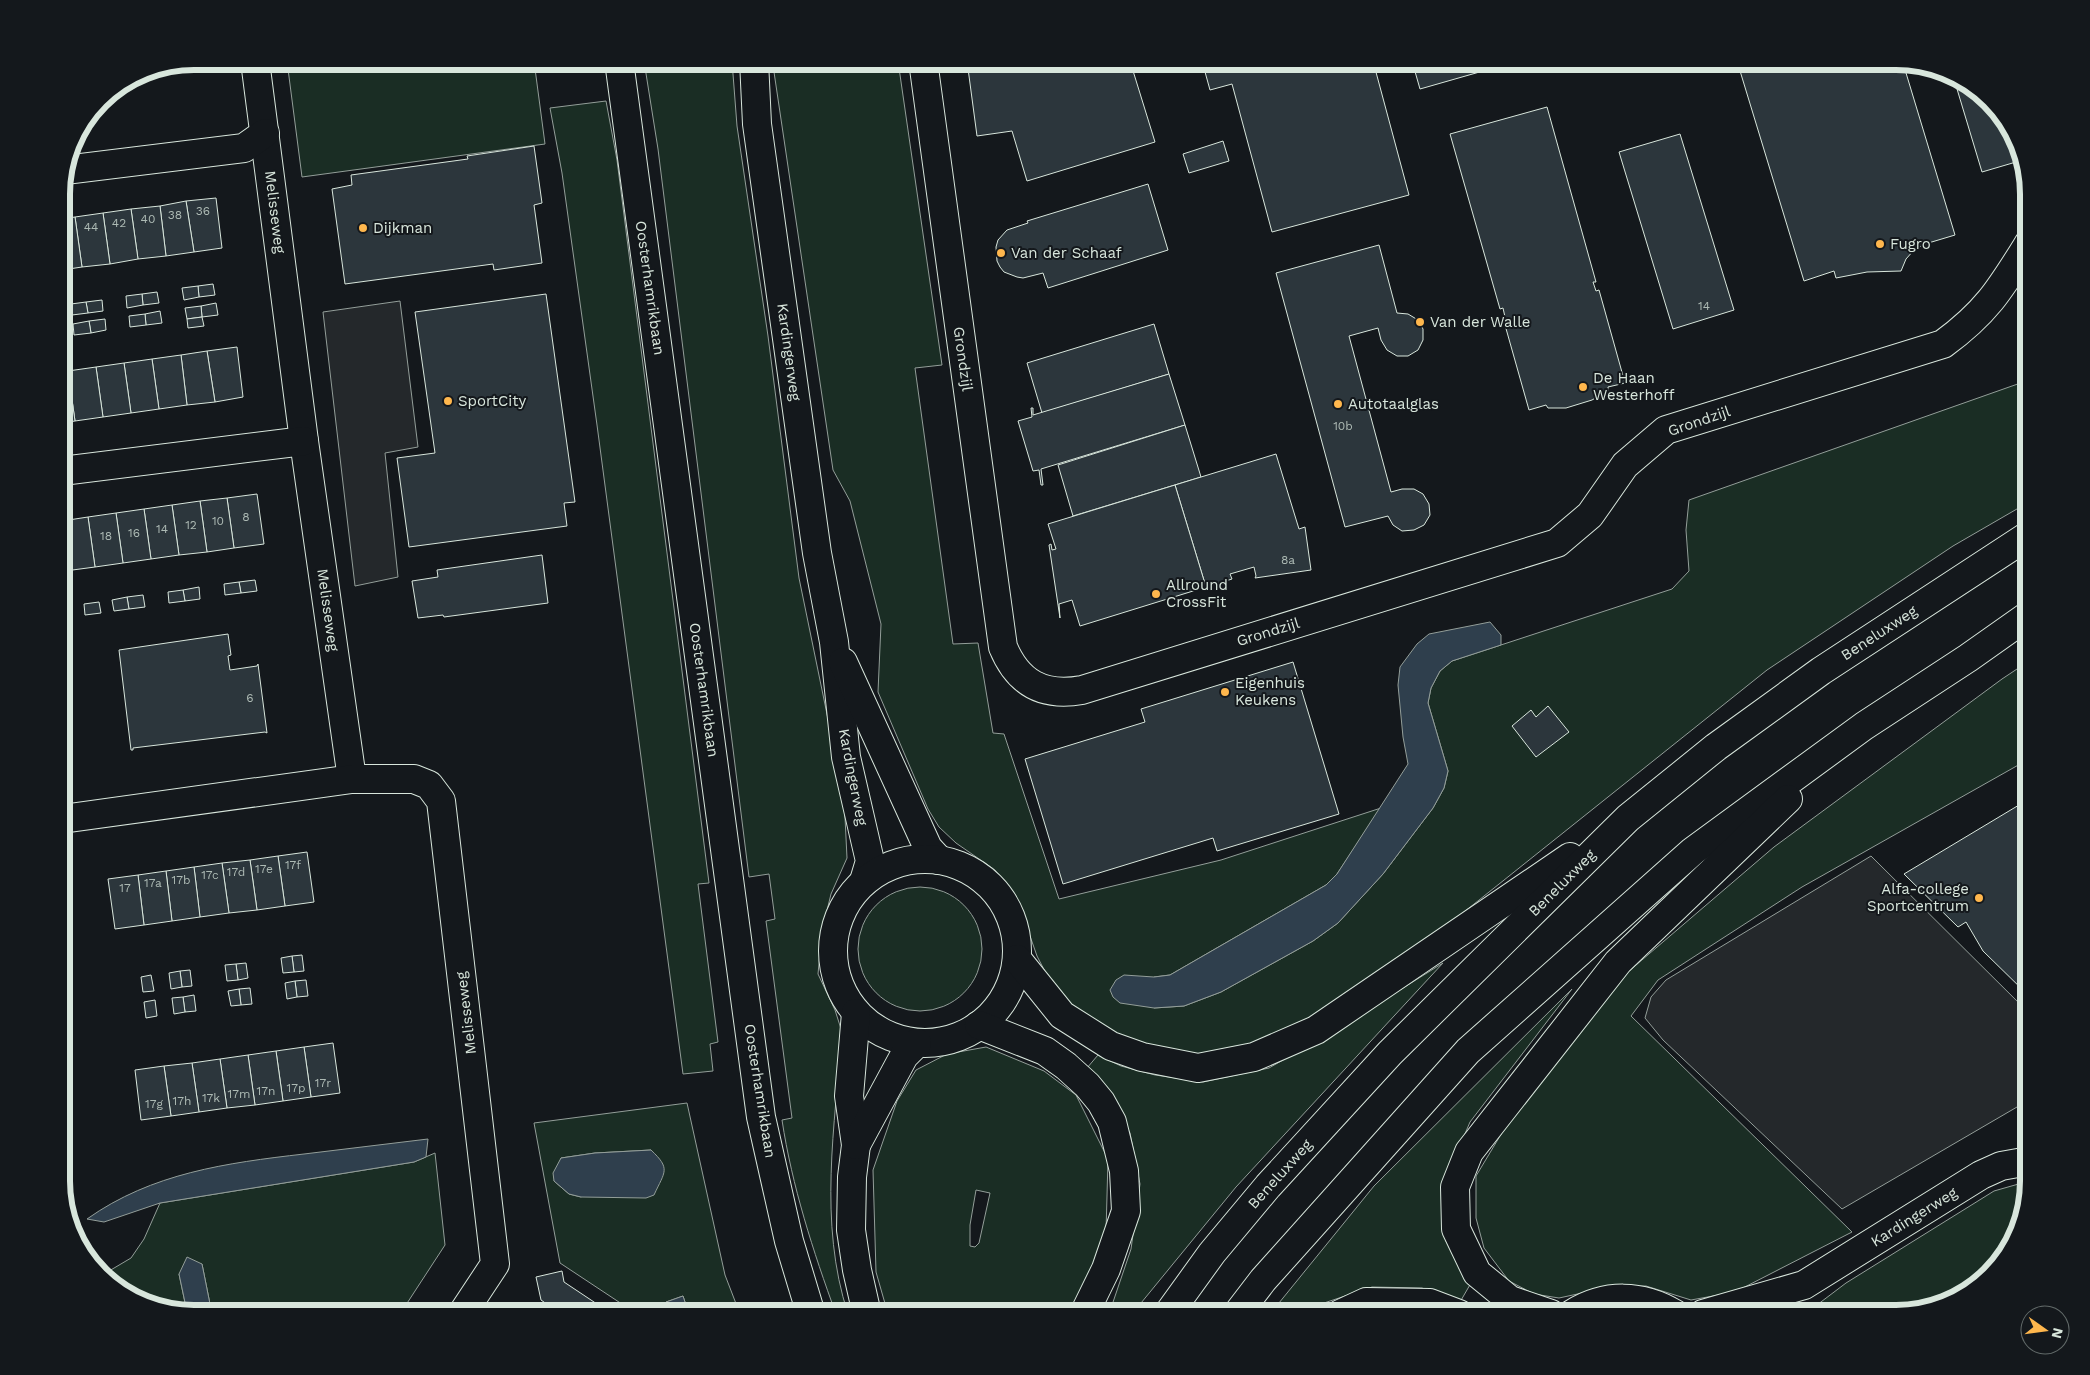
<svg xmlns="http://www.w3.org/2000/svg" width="2090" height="1375" viewBox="0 0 2090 1375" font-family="'Work Sans',sans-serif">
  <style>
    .green { fill: #1a2d24; stroke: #939e99; fill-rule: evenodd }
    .parking { fill: #24282b; stroke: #939e99 }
    .water { fill: #2f3f4d; stroke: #939e99 }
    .building { fill: #2c363c; stroke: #d8e6dc }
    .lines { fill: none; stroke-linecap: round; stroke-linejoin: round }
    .minor-casing { stroke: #d8e6dc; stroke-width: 30 }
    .highway-casing { stroke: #d8e6dc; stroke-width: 30 }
    .minor { stroke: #14181c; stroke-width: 28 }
    .highway { stroke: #14181c; stroke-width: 28 }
    .poi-dot { fill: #ffb74d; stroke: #14181c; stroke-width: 2 }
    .labels { text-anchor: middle; stroke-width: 4; stroke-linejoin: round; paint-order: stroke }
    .number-label { font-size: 12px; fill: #adbab4 }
    .street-label { font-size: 15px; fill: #d8e6dc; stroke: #14181c }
    .poi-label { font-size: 15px; fill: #d8e6dc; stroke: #14181c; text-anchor: start }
    .rim { fill: none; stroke: #d8e6dc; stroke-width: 6 }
  </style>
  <rect width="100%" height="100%" fill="#14181c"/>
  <!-- green -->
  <g class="green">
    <path d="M344,61H534L545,144L302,177L288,69Z"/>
    <path d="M644,61H732L737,126L768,336L799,578L844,797L847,858L831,894L822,931L818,974L835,1010L842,1032C835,1126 818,1222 848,1314H836C813,1251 792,1186 782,1120L792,1118L766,921L775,919L769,874L749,877L658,149Z"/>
    <path d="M782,61H898L942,365L915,368L953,644L978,643L993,733L1004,734L1059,899L1221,860L1381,808L1337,874L1326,885L1170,975L1154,977V1008L1184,1006L1221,992L1313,941L1338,923L1383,874L1433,808L1444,788L1448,771L1428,703L1431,688L1440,671L1452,661L1672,589L1689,571L1686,530L1689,500L2029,380V502L1953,546L1767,670L1444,928L1326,1013L1235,1050L1176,1056L1101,1030L1054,989L1037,956L1016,896L995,870L956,843L939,827L928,809L878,692L881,624L850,501L833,470L774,72Z"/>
    <path d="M606,101L617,160L709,883L698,884L718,1042L710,1044L713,1071L683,1074L597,425L562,173L550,108Z"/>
    <path d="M2029,661V759L1802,887L1658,980L1631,1016L1852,1232L1735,1292L1691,1300L1646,1286L1610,1287L1559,1298L1534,1294L1509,1281L1484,1248L1476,1218V1176L1503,1131L1601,995L1774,847L2002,679Z"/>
    <circle cx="920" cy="949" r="62"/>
    <path d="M1443,963L1236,1187L1132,1314H1109L1131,1249L1140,1184L1130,1133L1112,1099L1087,1068L1098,1055L1121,1066L1155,1075L1203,1082L1269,1068L1342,1026Z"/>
    <path d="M1572,989L1470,1122L1450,1169L1444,1211L1446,1241L1471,1283L1460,1302L1422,1288L1372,1287L1306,1309L1300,1314H1270L1374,1186Z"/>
    <path d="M986,1047L1044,1071L1076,1095L1108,1159L1106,1232L1084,1288L1072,1314H888L876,1272L873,1170L897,1101L916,1070L947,1054ZM976,1190L990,1193L979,1243L975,1247L970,1246V1225Z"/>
    <path d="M687,1103L725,1275L740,1314H689L683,1296L666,1302L670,1314H637L560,1263L534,1123ZM651,1150L581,1197L569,1194L554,1181L561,1158L595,1153Z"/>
    <path d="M435,1153L445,1245L400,1314H212L202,1264L179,1274L187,1312L120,1292L104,1274L131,1258L144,1239L160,1203L414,1162Z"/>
    <path d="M2029,1181L2007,1255L1962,1296L1897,1314H1805L1846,1283L1994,1191Z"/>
  </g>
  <!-- parking -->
  <g class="parking">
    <path d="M400,301L418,447L385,453L398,577L355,586L323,312Z"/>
    <path d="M1871,856L2029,1013V1100L1842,1209L1663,1040L1645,1018L1651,997L1666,980Z"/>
  </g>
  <!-- water -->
  <g class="water">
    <path d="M1490,622L1501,635V645L1452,661L1440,671L1431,688L1428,703L1448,771L1444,788L1433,808L1383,874L1338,923L1313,941L1221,992L1184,1006L1154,1008L1120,1003L1113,997L1110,990L1116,980L1124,975L1154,977L1170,975L1326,885L1337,874L1408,764L1403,737L1398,685L1400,667L1417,644L1429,634Z"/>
    <path d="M428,1139L426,1157L414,1162L160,1203L104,1222L87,1219C152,1173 226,1163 304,1154C345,1149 387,1144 428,1139Z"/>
    <path d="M651,1150C671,1169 665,1171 654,1195L646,1198L581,1197L569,1194L554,1181L553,1173L561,1158L595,1153Z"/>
    <path d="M187,1257L202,1264L212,1314H194L187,1312L179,1274Z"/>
    <path d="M683,1296L689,1314H670L666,1302Z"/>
  </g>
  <!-- building -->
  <g class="building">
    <path d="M967,61H1130L1155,142L1027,181L1012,131L977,136Z"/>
    <path d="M1202,61H1373L1409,195L1272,232L1232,84L1210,90Z"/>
    <path d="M1412,61H1518L1420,89Z"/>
    <path d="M1737,61H1896L1903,63L1955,235L1925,244L1914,250L1906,259L1901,271L1867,272L1836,278L1834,271L1804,281Z"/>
    <path d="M1954,79L1970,83L2011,128L2021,165L2016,162L1982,172Z"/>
    <path d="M1547,107L1596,282H1593L1596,291L1599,290L1625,383L1608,387V391L1592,400L1566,408H1548L1546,405L1529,410L1503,318L1505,317L1503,308L1500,309L1450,134Z"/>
    <path d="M1680,134L1734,310L1673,329L1619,152Z"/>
    <path d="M1223,141L1229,161L1189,173L1183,154Z"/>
    <path d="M534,146L542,203L534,205L542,263L494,270L493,264L345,284L332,189L352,185L351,175L468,159L467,156Z"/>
    <path d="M1148,184L1168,250L1048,288L1043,273L1023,278L1017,277L1004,272L1000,267L997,261L996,247L998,240L1007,230L1028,223L1027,221Z"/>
    <path d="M216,198L222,248L194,252L186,201Z"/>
    <path d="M186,201L194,252L166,256L160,206Z"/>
    <path d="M160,206L166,256L138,259L131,209Z"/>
    <path d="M131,209L138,259L110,264L103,213Z"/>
    <path d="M103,213L110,264L82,267L75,217Z"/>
    <path d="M75,217L82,267L62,270V219Z"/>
    <path d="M1379,245L1397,313L1408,314L1418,320L1423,329V340L1418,350L1408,356H1397L1387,350L1381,340L1378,328L1349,336L1391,492L1402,489H1414L1423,494L1429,504L1430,515L1424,525L1414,530L1402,531L1393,525L1388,516L1345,527L1276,273Z"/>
    <path d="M213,284L215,295L199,297L198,286Z"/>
    <path d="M198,286L199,297L184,300L182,288Z"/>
    <path d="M157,292L159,303L143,305L142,294Z"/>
    <path d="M142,294L143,305L127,308L126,296Z"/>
    <path d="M546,294L575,502L564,503L567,526L409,547L397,458L435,453L415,312Z"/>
    <path d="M102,300L103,311L88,313L86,302Z"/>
    <path d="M86,302L88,313L72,315L71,304Z"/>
    <path d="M216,303L218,315L202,317L201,306Z"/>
    <path d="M201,306L202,317L187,319L185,308Z"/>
    <path d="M160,311L162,323L146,325L145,314Z"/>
    <path d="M145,314L146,325L130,327L129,316Z"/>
    <path d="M202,317L204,326L188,328L187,319Z"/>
    <path d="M105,319L106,330L91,333L89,321Z"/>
    <path d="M89,321L91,333L74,335L73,324Z"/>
    <path d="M1154,324L1169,374L1042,413L1027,363Z"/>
    <path d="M237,347L243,397L215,402L207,351Z"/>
    <path d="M207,351L215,402L187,405L181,355Z"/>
    <path d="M181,355L187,405L159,409L152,359Z"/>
    <path d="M152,359L159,409L131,413L124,363Z"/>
    <path d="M124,363L131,413L103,417L96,367Z"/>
    <path d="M96,367L103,417L75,421L68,371Z"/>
    <path d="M68,371L75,421L62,423V372Z"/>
    <path d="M1169,374L1185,425L1041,469L1043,485H1041L1039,470L1033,471L1018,421L1032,417L1031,408H1033V415Z"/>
    <path d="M1185,425L1201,477L1073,516L1058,465Z"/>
    <path d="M1276,454L1299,529L1305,527L1311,570L1255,578L1256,576L1254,567L1230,574L1232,579L1206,587L1175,485Z"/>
    <path d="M1175,485L1206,587L1080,626L1072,600L1059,604L1060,618L1049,545L1051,544L1052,550L1056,549L1048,524Z"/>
    <path d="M257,494L264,544L234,548L227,498Z"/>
    <path d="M227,498L234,548L207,552L200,501Z"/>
    <path d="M200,501L207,552L179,555L172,505Z"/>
    <path d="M172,505L179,555L151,559L144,509Z"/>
    <path d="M144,509L151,559L123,563L116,513Z"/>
    <path d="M116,513L123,563L95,567L88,517Z"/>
    <path d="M88,517L95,567L65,571L62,546V521Z"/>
    <path d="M542,555L548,603L444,617L443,615L418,618L412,581L438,577L437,570Z"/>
    <path d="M255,580L257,591L241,593L239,582Z"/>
    <path d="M239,582L241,593L225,595L224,584Z"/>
    <path d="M199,587L200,599L185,601L183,590Z"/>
    <path d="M183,590L185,601L169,603L168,592Z"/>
    <path d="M143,595L145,607L129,609L127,597Z"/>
    <path d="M127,597L129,609L114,611L112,600Z"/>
    <path d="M99,602L101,613L85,615L84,604Z"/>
    <path d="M228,634L231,655L228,656L230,670L257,666L258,664L267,733L265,732L133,748V750H131L119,650Z"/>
    <path d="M1293,662L1339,814L1217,851L1213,838L1063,884L1025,759L1145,722L1141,709Z"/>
    <path d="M1548,706L1569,732L1536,757L1512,726L1531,710L1536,717Z"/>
    <path d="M2029,799V996L1983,951L1966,922L1958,927L1904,874Z"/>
    <path d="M307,852L314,902L285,906L278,856Z"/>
    <path d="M278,856L285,906L257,910L250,860Z"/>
    <path d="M250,860L257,910L229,913L222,863Z"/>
    <path d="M222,863L229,913L200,917L194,867Z"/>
    <path d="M194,867L200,917L172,921L166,871Z"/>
    <path d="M166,871L172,921L144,925L138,875Z"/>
    <path d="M138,875L144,925L115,929L108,879Z"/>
    <path d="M302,955L304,971L294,972L292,956Z"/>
    <path d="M292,956L294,972L283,973L281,958Z"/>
    <path d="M246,963L248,978L238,980L236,964Z"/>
    <path d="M236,964L238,980L227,981L225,965Z"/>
    <path d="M190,970L192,986L182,987L180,971Z"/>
    <path d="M180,971L182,987L171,989L169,973Z"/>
    <path d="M151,975L154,991L143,992L141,977Z"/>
    <path d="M306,980L308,996L297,997L295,981Z"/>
    <path d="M295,981L297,997L287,999L285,983Z"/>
    <path d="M250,988L252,1004L241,1005L239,989Z"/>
    <path d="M239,989L241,1005L231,1006L228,991Z"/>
    <path d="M194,995L196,1011L185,1012L183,997Z"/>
    <path d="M183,997L185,1012L174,1014L172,998Z"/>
    <path d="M155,1000L157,1016L146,1018L144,1002Z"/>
    <path d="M333,1043L340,1093L311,1097L304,1047Z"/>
    <path d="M304,1047L311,1097L283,1101L276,1051Z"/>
    <path d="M276,1051L283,1101L255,1105L248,1055Z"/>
    <path d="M248,1055L255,1105L227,1108L220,1059Z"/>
    <path d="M220,1059L227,1108L199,1112L192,1063Z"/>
    <path d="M192,1063L199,1112L171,1116L164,1066Z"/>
    <path d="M164,1066L171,1116L141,1120L135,1070Z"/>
    <path d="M562,1271L564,1282L612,1314H561L541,1300L536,1277Z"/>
  </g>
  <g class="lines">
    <defs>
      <g id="minor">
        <path d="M255,61L304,441L352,779"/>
        <path d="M619,61L761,1117L789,1241L811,1314"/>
        <path d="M754,61L757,124L817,553L834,642L846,757L870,861L864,881"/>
        <path d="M923,61L1003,647C1018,683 1043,697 1082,690L1557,543L1590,515L1625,465L1666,430L1943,344C1987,312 2001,288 2029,243"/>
        <path d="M65,170L244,148L265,133"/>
        <path d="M62,471L304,441"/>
        <path d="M843,662L928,848L939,860"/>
        <path d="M62,819L352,779H414L429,785L441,801L495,1264L462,1314"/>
        <circle cx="925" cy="951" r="92"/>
        <path d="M856,1013L849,1096L856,1145L852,1177L851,1230L857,1270L867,1314"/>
        <path d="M856,1145L904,1056L917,1043"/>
        <path d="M1572,1314C1605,1293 1642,1294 1675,1314"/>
        <path d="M1703,1314L1804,1285L1981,1175L2001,1166L2029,1161"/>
      </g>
      <g id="highway">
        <path d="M1017,959L1062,1015L1111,1046L1142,1057L1198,1068L1254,1057L1316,1030L1570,857"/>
        <path d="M979,1025L1045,1051L1066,1066L1087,1085L1101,1102L1112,1122L1124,1171L1126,1211L1106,1269L1084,1314"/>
        <path d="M1168,1314L1212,1253L1268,1186L1390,1053L1628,818L1716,747L1821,671L2029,535"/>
        <path d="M1237,1314L1263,1280L1468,1051L1693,851L1864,726L1968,658L2029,615"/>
        <path d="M1340,1314L1366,1302L1430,1303L1459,1314"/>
        <path d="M1551,1314L1510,1300L1477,1273L1456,1229L1455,1187L1469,1152L1618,962L1788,799"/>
      </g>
    </defs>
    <!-- minor casing -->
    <use href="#minor" class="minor-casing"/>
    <!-- highway casing -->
    <use href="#highway" class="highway-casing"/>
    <!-- minor -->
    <use href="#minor" class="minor"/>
    <!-- highway -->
    <use href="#highway" class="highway"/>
  </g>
  <!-- markers -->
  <g class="poi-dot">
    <circle cx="363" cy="228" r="5"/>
    <circle cx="1880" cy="244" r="5"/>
    <circle cx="1001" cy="253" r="5"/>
    <circle cx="1420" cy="322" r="5"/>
    <circle cx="1583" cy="387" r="5"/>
    <circle cx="448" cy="401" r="5"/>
    <circle cx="1338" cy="404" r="5"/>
    <circle cx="1156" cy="594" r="5"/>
    <circle cx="1225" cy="692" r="5"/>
    <circle cx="1979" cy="898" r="5"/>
  </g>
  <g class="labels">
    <!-- number labels -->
    <g class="number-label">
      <text x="203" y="215">36</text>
      <text x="175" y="219">38</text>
      <text x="148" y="223">40</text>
      <text x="119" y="227">42</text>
      <text x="91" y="231">44</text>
      <text x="1704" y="310">14</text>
      <text x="1343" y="430">10b</text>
      <text x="246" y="521">8</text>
      <text x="218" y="525">10</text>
      <text x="191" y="529">12</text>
      <text x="162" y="533">14</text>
      <text x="134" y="537">16</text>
      <text x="106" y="540">18</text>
      <text x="1288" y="564">8a</text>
      <text x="250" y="702">6</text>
      <text x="293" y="869">17f</text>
      <text x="264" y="873">17e</text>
      <text x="236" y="876">17d</text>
      <text x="210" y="879">17c</text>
      <text x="181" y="884">17b</text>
      <text x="153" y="887">17a</text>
      <text x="125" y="892">17</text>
      <text x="323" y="1087">17r</text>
      <text x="296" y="1092">17p</text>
      <text x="266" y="1095">17n</text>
      <text x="239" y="1098">17m</text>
      <text x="211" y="1102">17k</text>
      <text x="182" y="1105">17h</text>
      <text x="154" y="1108">17g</text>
    </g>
    <!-- street labels -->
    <g class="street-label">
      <text transform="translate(275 212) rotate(83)" y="5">Melisseweg</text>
      <text transform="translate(650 288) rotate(82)" y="5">Oosterhamrikbaan</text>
      <text transform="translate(789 352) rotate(82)" y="5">Kardingerweg</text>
      <text transform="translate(963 359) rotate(82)" y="5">Grondzijl</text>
      <text transform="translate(1699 421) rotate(-19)" y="5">Grondzijl</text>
      <text transform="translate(328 610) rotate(82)" y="5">Melisseweg</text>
      <text transform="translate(1268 632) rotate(-17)" y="5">Grondzijl</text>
      <text transform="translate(1879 633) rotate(-33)" y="5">Beneluxweg</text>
      <text transform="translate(704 690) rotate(82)" y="5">Oosterhamrikbaan</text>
      <text transform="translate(853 777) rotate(79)" y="5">Kardingerweg</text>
      <text transform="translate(1562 883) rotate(-45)" y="5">Beneluxweg</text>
      <text transform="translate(466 1013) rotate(-97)" y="5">Melisseweg</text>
      <text transform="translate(760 1091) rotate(81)" y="5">Oosterhamrikbaan</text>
      <text transform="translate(1280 1174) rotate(-48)" y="5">Beneluxweg</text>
      <text transform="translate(1914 1217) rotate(-32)" y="5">Kardingerweg</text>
    </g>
    <!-- poi labels -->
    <g class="poi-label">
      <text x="373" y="233">Dijkman</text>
      <text x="1890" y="249">Fugro</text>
      <text x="1011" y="258">Van der Schaaf</text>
      <text x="1430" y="327">Van der Walle</text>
      <text x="1593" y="383">De Haan<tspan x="1593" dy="17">Westerhoff</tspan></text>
      <text x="458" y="406">SportCity</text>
      <text x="1348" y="409">Autotaalglas</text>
      <text x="1166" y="590">Allround<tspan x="1166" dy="17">CrossFit</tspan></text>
      <text x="1235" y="688">Eigenhuis<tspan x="1235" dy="17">Keukens</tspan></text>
      <text x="1969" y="894" text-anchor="end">Alfa-college<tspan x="1969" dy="17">Sportcentrum</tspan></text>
    </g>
  </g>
  <!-- crop -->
  <path d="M0 0H2090V1375H0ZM194 70H1896A124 124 0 0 1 2020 194V1181A124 124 0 0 1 1896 1305H194A124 124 0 0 1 70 1181V194A124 124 0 0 1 194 70Z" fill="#14181c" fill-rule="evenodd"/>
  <path class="rim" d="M194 70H1896A124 124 0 0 1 2020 194V1181A124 124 0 0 1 1896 1305H194A124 124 0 0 1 70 1181V194A124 124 0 0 1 194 70Z"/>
  <!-- north arrow -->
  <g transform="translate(2045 1330) rotate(104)"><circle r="24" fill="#14181c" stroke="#626a69"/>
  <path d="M0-4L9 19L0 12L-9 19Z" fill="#ffb74d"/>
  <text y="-8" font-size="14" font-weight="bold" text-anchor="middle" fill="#d8e6dc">N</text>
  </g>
</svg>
